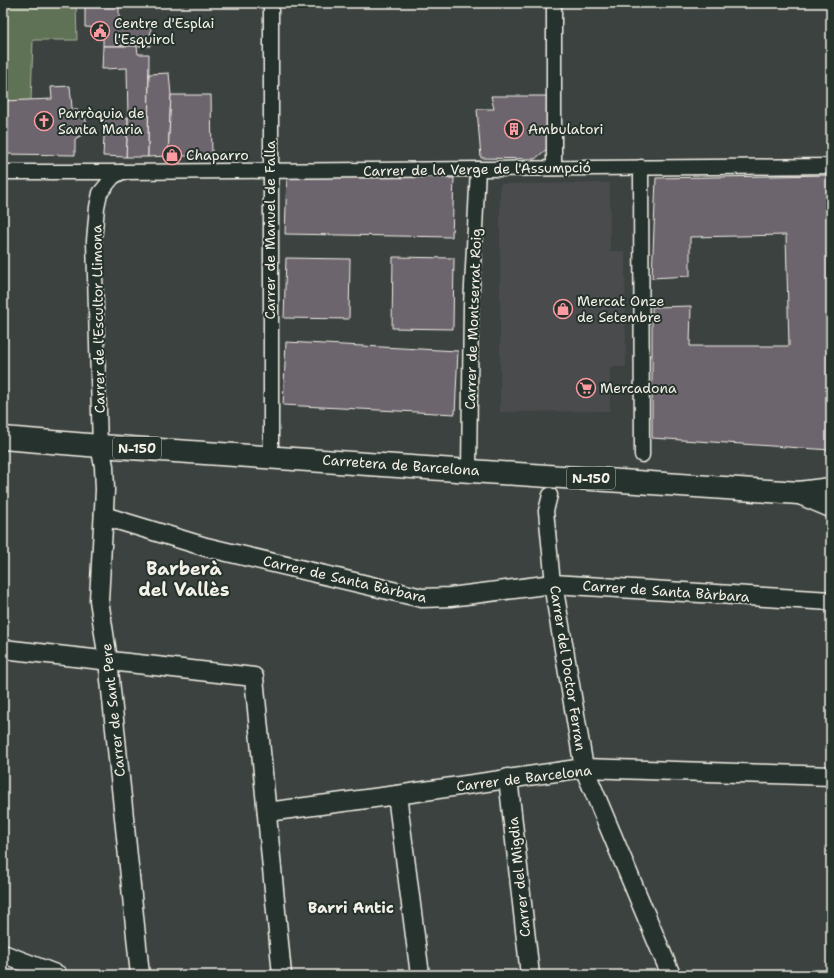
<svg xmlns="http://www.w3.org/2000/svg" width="834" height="978" viewBox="0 0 834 978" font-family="'Shantell Sans',sans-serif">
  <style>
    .built { fill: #4a4c4e }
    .green { fill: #607255; stroke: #aab29e }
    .building { fill: #6d656e; stroke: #f4f1e8 }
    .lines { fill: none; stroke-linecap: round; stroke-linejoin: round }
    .pedestrian-casing { stroke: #f4f1e8; stroke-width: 17 }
    .minor-casing { stroke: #f4f1e8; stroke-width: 21 }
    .primary-casing { stroke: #f4f1e8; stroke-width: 25 }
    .pedestrian { stroke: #26332d; stroke-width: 14 }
    .minor { stroke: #26332d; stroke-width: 18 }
    .primary { stroke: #26332d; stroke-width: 22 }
    .labels { text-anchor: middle; stroke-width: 4; stroke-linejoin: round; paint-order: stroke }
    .shield { fill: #26332d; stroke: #b6b8b0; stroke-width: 1 }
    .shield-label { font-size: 13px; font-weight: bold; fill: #f4f1e8 }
    .poi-label { font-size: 14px; fill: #f4f1e8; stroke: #26332d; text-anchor: start }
    .street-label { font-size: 14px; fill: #f4f1e8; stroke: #26332d }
    .neighbourhood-label { font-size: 15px; font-weight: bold; fill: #f4f1e8; stroke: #26332d }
    .district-label { font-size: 18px; font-weight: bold; fill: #f4f1e8; stroke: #26332d }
  </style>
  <rect width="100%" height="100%" fill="#3b4240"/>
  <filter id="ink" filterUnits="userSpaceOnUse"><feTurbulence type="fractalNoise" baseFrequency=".025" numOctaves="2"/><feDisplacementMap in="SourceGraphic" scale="8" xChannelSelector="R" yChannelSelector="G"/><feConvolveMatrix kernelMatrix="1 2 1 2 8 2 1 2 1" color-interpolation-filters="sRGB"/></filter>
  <g filter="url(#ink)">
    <!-- built -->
    <path class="built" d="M610,183V251H625L626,367H610V411L500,412V184Z"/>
    <!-- green -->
    <path class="green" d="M3,3H76L77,40H33L31,101H3Z"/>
    <!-- building -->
    <g class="building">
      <path d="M85,3H119V26H151L150,46H103V28L85,27Z"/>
      <path d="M103,46H137L138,54H149L148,157H126L128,118L127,68L102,69Z"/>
      <path d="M169,73L171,95L168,156L148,157L149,74Z"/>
      <path d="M70,86L72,108L79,111L85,117L87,125L82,135L75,139V155L3,154V101L52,99L51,87Z"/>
      <path d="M171,95H211L212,156H168Z"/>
      <path d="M491,96H549L548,148L535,159L481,158L477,109H494Z"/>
      <path d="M105,117L128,118L126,157L103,156Z"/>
      <path d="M287,175L454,178L452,237L285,234Z"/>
      <path d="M831,175V450L652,438V307L691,306L690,346H789L786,235L690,237V276L652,278L656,178Z"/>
      <path d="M393,257L454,258L453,329L392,328Z"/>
      <path d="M286,258L350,259L349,319L284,318Z"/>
      <path d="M286,342L458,351L455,414L283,405Z"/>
    </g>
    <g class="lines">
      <defs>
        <g id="pedestrian">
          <path d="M271,3V457"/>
          <path d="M554,3V168"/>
          <path d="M641,167L642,455"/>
          <path d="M3,172H122"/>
          <path d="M100,446L94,241L97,207L100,193L113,177L122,172L831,166"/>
          <path d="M469,470L471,306L478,169"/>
          <path d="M550,495L546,511L553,584"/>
        </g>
        <g id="minor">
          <path d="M100,446L104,466L105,490L99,600L108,660L140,975"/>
          <path d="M104,516L206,547L422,598L450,597L553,584L831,601"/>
          <path d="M553,584L584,768L671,975"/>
          <path d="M3,649L254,677L282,975"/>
          <path d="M508,778L530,975"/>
          <path d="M397,795L420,975"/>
          <path d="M267,812L397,795L584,768L831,776"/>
          <path d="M3,954L58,975"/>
        </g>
        <g id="primary">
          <path d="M3,438L100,446L799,493L831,489"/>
          <path d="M800,493L831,506"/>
        </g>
      </defs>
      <!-- pedestrian casing -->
      <use href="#pedestrian" class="pedestrian-casing"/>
      <!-- minor casing -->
      <use href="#minor" class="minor-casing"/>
      <!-- primary casing -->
      <use href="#primary" class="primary-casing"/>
      <!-- pedestrian -->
      <use href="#pedestrian" class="pedestrian"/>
      <!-- minor -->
      <use href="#minor" class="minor"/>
      <!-- primary -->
      <use href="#primary" class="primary"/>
    </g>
  </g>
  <!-- icons -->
  <defs>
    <symbol id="civic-ring" viewBox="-11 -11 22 22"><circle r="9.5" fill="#26332d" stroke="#ff9aa2" stroke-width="1.5"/><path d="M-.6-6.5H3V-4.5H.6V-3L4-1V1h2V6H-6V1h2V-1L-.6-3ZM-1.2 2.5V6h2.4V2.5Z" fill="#ff9aa2"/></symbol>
    <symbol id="church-ring" viewBox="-11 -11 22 22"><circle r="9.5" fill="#26332d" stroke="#ff9aa2" stroke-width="1.5"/><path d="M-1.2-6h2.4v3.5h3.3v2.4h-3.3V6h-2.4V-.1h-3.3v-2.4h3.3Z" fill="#ff9aa2"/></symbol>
    <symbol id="building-ring" viewBox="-11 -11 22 22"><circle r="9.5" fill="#26332d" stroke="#ff9aa2" stroke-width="1.5"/><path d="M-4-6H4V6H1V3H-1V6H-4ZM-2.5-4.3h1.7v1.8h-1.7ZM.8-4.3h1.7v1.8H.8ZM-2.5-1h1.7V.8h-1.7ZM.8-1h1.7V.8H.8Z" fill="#ff9aa2"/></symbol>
    <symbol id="shop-ring" viewBox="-11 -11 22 22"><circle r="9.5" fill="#26332d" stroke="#ff9aa2" stroke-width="1.5"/><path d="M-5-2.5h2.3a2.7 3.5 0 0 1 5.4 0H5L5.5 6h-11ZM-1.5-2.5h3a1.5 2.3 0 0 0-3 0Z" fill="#ff9aa2"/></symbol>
    <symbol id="supermarket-ring" viewBox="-11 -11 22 22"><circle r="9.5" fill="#26332d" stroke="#ff9aa2" stroke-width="1.5"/><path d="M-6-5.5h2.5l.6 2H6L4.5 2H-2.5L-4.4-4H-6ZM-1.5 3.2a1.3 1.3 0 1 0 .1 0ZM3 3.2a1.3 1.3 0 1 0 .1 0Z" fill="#ff9aa2"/></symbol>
  </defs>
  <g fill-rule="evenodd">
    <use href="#civic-ring" x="89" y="20" width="22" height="22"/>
    <use href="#church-ring" x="33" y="110" width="22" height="22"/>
    <use href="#building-ring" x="503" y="118" width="22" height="22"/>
    <use href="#shop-ring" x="161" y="144" width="22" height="22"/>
    <use href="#shop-ring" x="552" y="298" width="22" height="22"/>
    <use href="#supermarket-ring" x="575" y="377" width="22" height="22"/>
  </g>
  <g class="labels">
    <!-- shield labels -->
    <g class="shield">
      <rect x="113" y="437" width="48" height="22" rx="3"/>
      <rect x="567" y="467" width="48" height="22" rx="3"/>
    </g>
    <g class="shield-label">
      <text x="137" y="453">N-150</text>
      <text x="591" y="483">N-150</text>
    </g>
    <!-- poi labels -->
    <g class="poi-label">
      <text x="114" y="28">Centre d'Esplai<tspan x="114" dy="16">l'Esquirol</tspan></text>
      <text x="58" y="118">Parròquia de<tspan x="58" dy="16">Santa Maria</tspan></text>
      <text x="528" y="134">Ambulatori</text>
      <text x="186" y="160">Chaparro</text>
      <text x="577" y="306">Mercat Onze<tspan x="577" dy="16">de Setembre</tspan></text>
      <text x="600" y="393">Mercadona</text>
    </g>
    <!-- street labels -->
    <g class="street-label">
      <text transform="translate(477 169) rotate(-1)" y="5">Carrer de la Verge de l'Assumpció</text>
      <text transform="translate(270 230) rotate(-90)" y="5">Carrer de Manuel de Falla</text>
      <text transform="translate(98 319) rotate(-91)" y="5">Carrer de l'Escultor Llimona</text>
      <text transform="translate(473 319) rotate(-88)" y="5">Carrer de Montserrat Roig</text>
      <text transform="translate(401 465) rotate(4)" y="5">Carretera de Barcelona</text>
      <text transform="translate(345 579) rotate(13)" y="5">Carrer de Santa Bàrbara</text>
      <text transform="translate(666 591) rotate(4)" y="5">Carrer de Santa Bàrbara</text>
      <text transform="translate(568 668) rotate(81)" y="5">Carrer del Doctor Ferran</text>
      <text transform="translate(113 710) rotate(-96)" y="5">Carrer de Sant Pere</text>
      <text transform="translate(524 778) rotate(-7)" y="5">Carrer de Barcelona</text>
      <text transform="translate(519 877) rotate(-96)" y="5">Carrer del Migdia</text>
    </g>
    <!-- neighbourhood labels -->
    <g class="neighbourhood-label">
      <text x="351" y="913">Barri Antic</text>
    </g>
    <!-- district labels -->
    <g class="district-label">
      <text x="184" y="575">Barberà<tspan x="184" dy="21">del Vallès</tspan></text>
    </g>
  </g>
  <!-- margin -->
  <rect width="834" height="978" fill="none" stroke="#26332d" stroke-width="16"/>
  <rect x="8" y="8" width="818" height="962" fill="none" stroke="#f4f1e8" stroke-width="1.5" filter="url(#ink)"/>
</svg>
